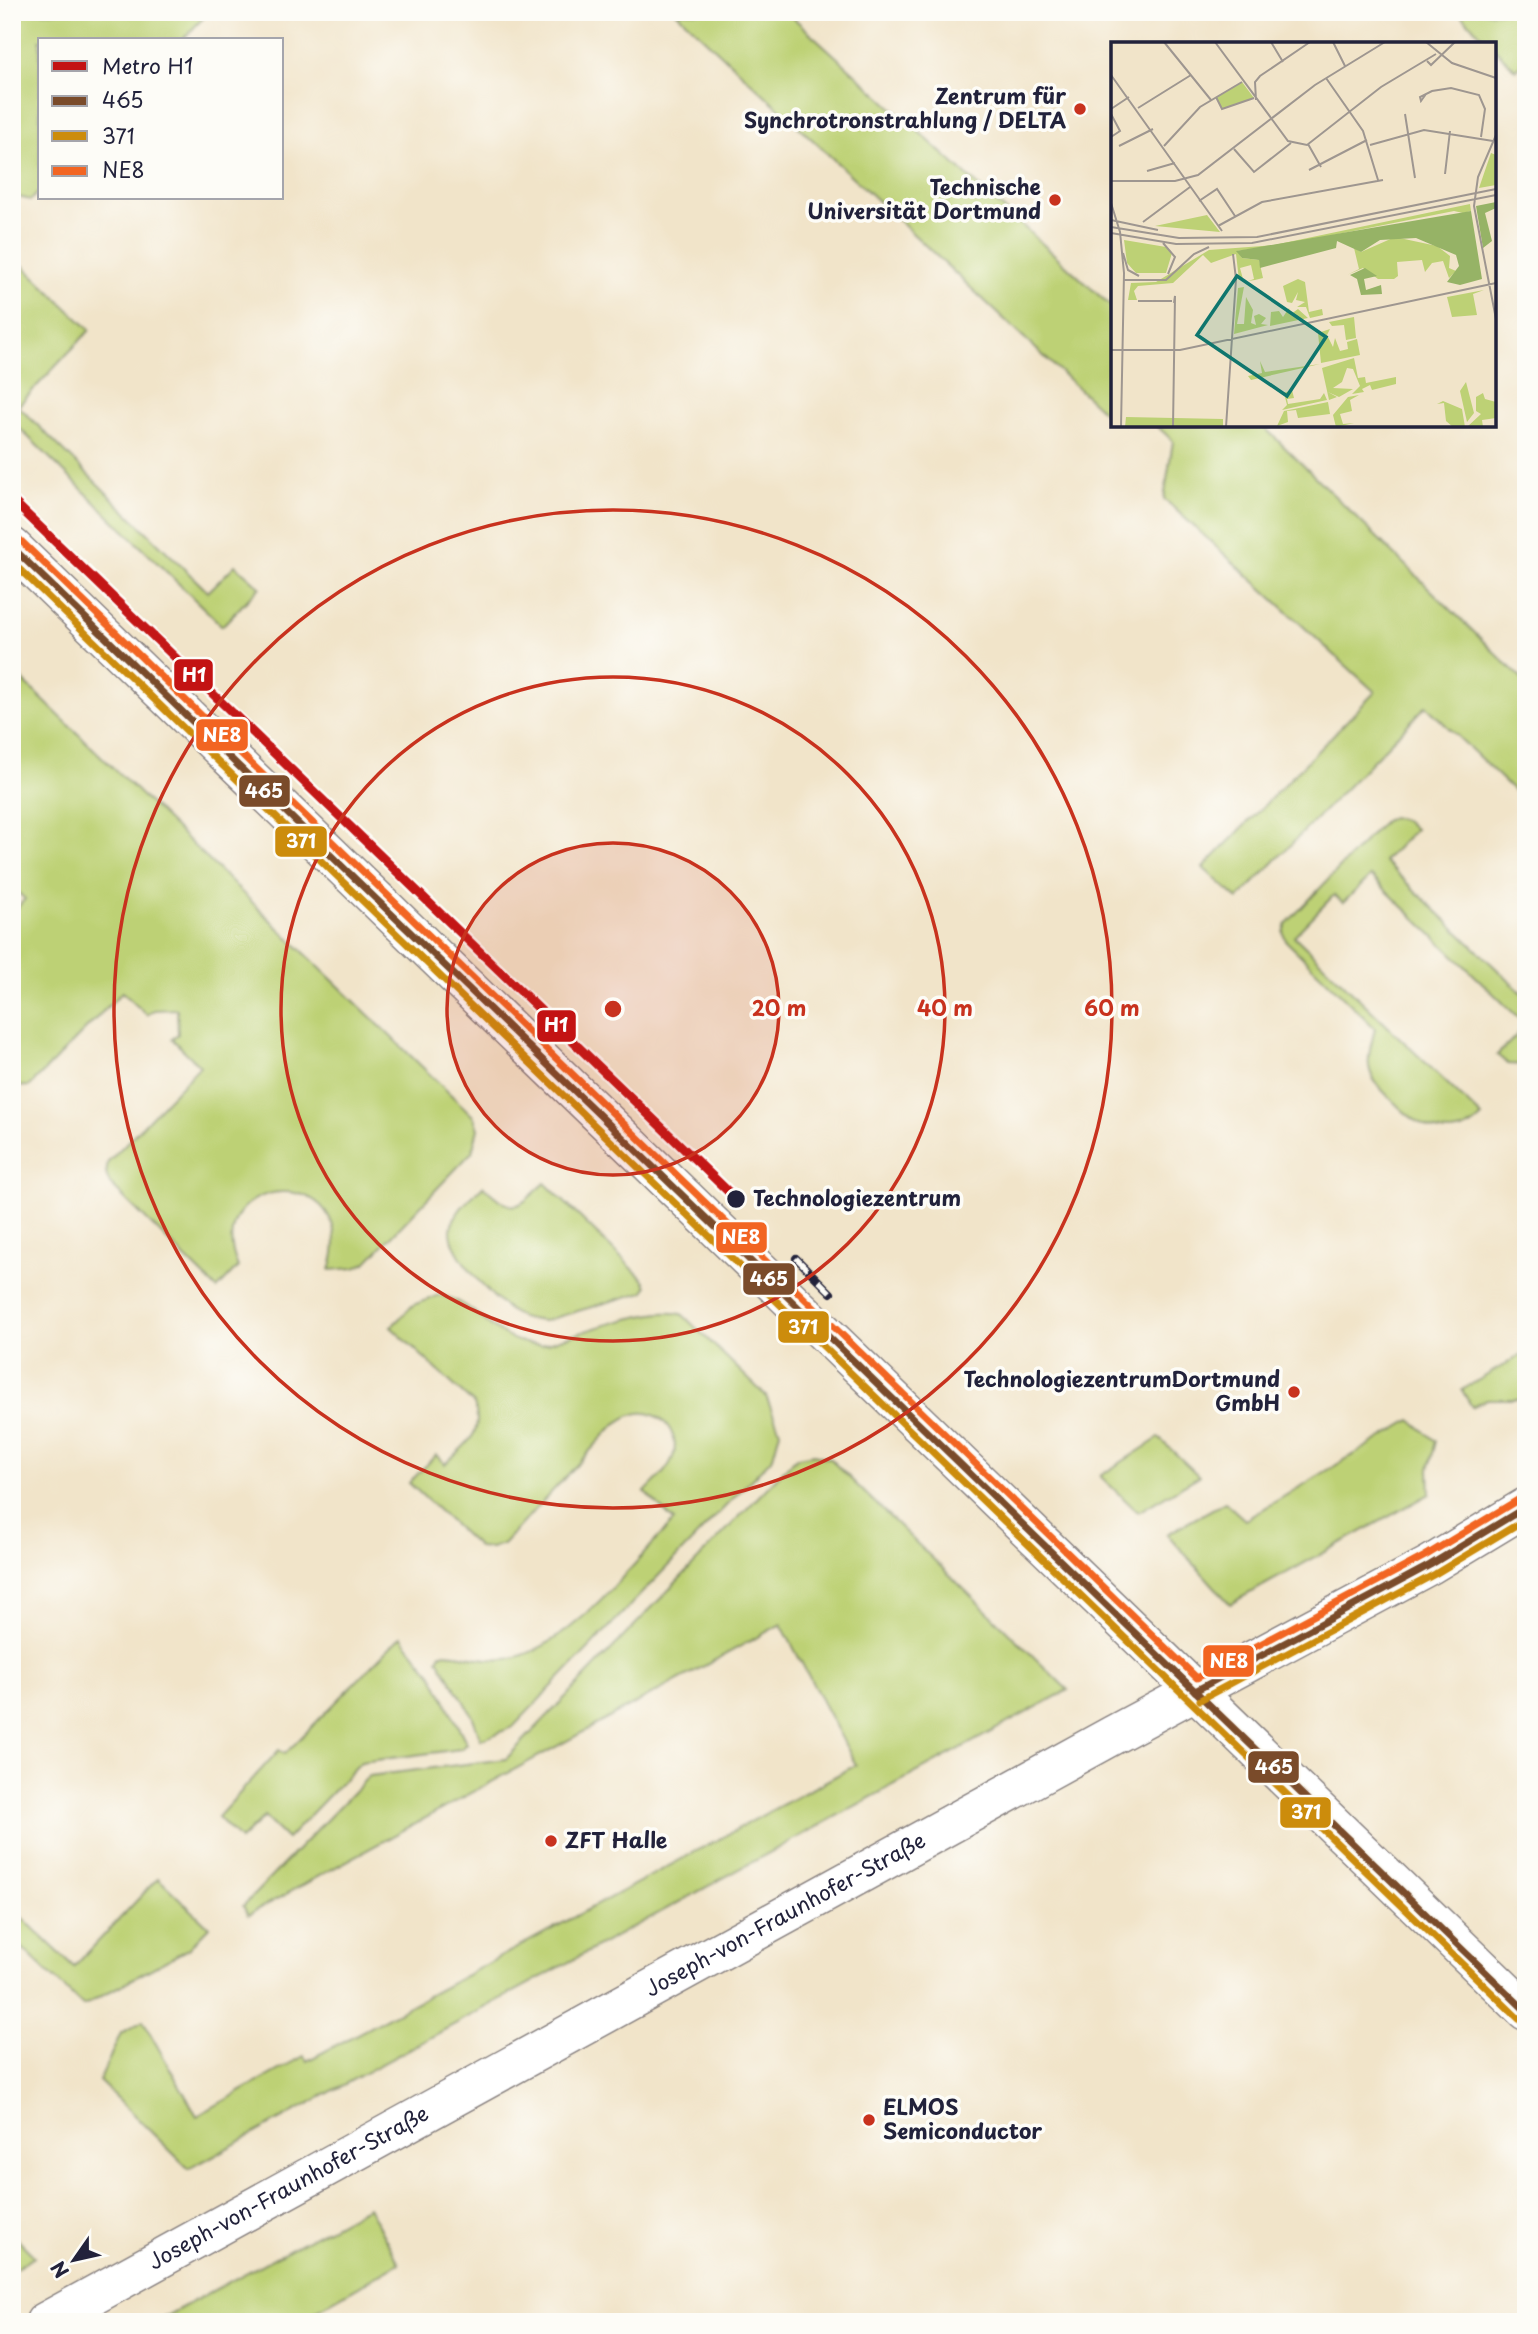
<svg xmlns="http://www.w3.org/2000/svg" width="1538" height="2334" viewBox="0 0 1538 2334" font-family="'Playpen Sans',sans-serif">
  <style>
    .grass { fill: #bdd175; stroke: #707a58; stroke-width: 2 }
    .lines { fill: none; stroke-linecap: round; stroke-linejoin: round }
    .street-casing { stroke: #8a8382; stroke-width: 41 }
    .secondary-casing { stroke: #8a8382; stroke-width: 41 }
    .street { stroke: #fff; stroke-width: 38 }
    .secondary { stroke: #fff; stroke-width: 38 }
    .rail-casing { stroke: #22223b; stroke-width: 8 }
    .rail { stroke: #fdfcf7; stroke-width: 5; stroke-dasharray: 16; stroke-linecap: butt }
    .bus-1-casing { stroke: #fdfcf7; stroke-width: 12 }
    .bus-2-casing { stroke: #fdfcf7; stroke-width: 12 }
    .bus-3-casing { stroke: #fdfcf7; stroke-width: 12 }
    .bus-1 { stroke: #7a4b2a; stroke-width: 7 }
    .bus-2 { stroke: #cc8c0c; stroke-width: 7 }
    .bus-3 { stroke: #f26522; stroke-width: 7 }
    .metro-1-casing { stroke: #fdfcf7; stroke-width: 14 }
    .metro-1 { stroke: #c31313; stroke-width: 9 }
    .ring { fill: none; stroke: #c8321e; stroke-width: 3.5 }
    .poi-dot { fill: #c8321e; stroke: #fdfcf7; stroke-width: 2.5 }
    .stop-dot { fill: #22223b; stroke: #fdfcf7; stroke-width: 2.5 }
    .labels { text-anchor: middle; stroke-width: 7; stroke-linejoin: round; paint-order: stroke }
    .poi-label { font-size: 21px; font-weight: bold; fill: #22223b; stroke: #fdfcf7; text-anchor: end }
    .stop-label { font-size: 21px; font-weight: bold; fill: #22223b; stroke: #fdfcf7; text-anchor: start }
    .street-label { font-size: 21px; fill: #22223b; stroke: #fdfcf7 }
    .inset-road { fill: none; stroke: #9e9690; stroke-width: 2 }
    .view { fill: #0f766e; fill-opacity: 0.15; stroke: #0f766e; stroke-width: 3.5 }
    .inset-edge { fill: none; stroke: #22223b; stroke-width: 3.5 }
    .centre { fill: #c8321e; stroke: #fdfcf7; stroke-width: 3.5 }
    .ring-label { font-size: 21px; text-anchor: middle; font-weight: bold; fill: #c8321e; stroke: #fdfcf7; stroke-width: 7; stroke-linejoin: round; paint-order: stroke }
    .line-badge { stroke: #fdfcf7; stroke-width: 2.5 }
    .badge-label { font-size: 19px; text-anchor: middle; font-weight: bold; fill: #fff }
  </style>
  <rect width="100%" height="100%" fill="#fdfcf7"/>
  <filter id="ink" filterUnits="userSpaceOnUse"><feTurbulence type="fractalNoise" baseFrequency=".0143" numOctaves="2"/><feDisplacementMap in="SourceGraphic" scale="14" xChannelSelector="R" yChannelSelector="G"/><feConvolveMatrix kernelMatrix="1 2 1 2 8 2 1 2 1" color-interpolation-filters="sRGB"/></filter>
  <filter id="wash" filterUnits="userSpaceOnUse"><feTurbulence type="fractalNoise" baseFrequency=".00686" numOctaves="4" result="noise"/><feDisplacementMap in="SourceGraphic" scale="28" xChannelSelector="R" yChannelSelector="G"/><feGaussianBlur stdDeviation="1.57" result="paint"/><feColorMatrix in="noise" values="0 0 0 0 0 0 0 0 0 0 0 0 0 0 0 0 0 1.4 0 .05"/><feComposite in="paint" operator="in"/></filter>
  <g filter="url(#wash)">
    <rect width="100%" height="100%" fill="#f1e4c9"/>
    <!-- grass -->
    <g class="grass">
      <path d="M12,12H209L182,40H40V191L31,200L18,197L12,191Z"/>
      <path d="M676,12H787L1113,308V421Z"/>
      <path d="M1458,12H1526V60L1516,70L1494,48V44H1490Z"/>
      <path d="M12,255L90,330L18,406L208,592L235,565L260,587L222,626L12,421Z"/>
      <path d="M1156,425H1262L1526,683V802L1426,706L1238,899L1203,868L1375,692L1164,499L1173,441Z"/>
      <path d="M12,670L474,1117L478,1129L472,1152L366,1263L355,1268L330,1270C365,1160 197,1173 238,1267L217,1289L110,1184L106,1174L108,1162L200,1066L172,1039L178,1034L177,1009L154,1010L147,1015L122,992L30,1086L12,1087V913L25,899L12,887Z"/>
      <path d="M1392,817L1406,821L1415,829L1384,861L1526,997V1025L1371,876L1343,903L1334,895L1294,936L1482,1117C1452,1147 1418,1127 1393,1101C1383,1091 1371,1081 1369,1066C1367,1055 1373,1039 1375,1028L1286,941L1283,932L1286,924L1384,821Z"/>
      <path d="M1526,1026V1065L1508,1064L1497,1055Z"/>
      <path d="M545,1183L645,1281L647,1287L643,1292L544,1321C534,1320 522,1319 513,1313C493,1299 449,1254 451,1229C454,1211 471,1198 483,1186C514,1214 515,1211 545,1183Z"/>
      <path d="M439,1295C483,1304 489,1343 541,1345C572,1336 656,1304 683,1315L766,1396L780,1431L773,1457L513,1727L481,1740L472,1715L438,1659L441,1653C463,1653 483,1662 506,1659C568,1651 631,1565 674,1521L645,1492C655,1481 668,1471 673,1457C681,1436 662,1410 639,1413C629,1414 622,1420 614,1425L503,1544L491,1548L478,1547L409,1483L436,1455L445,1464C465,1444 485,1435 474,1404L391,1327L413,1305Z"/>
      <path d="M1526,1352V1399H1487L1472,1407L1462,1390Z"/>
      <path d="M1411,1420L1436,1441L1429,1469L1430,1494L1230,1604L1167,1534L1225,1502L1245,1520Z"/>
      <path d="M1159,1438L1199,1476L1138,1512L1100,1476Z"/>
      <path d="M814,1454L830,1459L1068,1690L189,2169L99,2081L121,2033L143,2021L197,2116L304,2056L307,2061L856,1765L781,1624L248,1915L243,1906L369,1776L506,1759L791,1463L798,1457Z"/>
      <path d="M401,1636L433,1676L467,1744L461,1749L361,1762L287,1839L264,1817L240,1840L218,1817L279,1750L285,1754Z"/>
      <path d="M158,1878L209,1927L188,1949L83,2006L16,1942L12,1946V1908L74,1967Z"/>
      <path d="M368,2207L399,2263L296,2322H155Z"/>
      <path d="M12,2234L34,2256L12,2271Z"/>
    </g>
  </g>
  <g filter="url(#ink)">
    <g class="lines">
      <defs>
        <g id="street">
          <path id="s1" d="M45,2322L1113,1735L1430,1565L1526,1507"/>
        </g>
        <path id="secondary" d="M12,547L1526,2011"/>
      </defs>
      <!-- street casing -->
      <use href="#street" class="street-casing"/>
      <!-- secondary casing -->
      <use href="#secondary" class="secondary-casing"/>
      <!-- street -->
      <use href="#street" class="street"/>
      <!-- secondary -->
      <use href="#secondary" class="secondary"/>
      <defs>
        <path id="rail" d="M796,1258L831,1293"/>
      </defs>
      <!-- rail casing -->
      <use href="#rail" class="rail-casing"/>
      <!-- rail -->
      <use href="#rail" class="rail"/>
      <defs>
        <g id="bus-1">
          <path d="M12,547L1526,2011"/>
          <path d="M1195,1691L1430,1565L1526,1507"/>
        </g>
        <g id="bus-2">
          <path d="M12,562L1519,2019"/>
          <path d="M1200,1700L1435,1574L1526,1519"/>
        </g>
        <path id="bus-3" d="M19,539L1197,1678L1425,1556L1521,1498"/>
      </defs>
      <!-- bus-1 casing -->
      <use href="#bus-1" class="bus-1-casing"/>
      <!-- bus-2 casing -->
      <use href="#bus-2" class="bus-2-casing"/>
      <!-- bus-3 casing -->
      <use href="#bus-3" class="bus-3-casing"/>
      <!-- bus-1 -->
      <use href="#bus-1" class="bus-1"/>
      <!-- bus-2 -->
      <use href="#bus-2" class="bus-2"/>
      <!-- bus-3 -->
      <use href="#bus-3" class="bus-3"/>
      <defs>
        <path id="metro-1" d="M12,500L738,1201"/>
      </defs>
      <!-- metro-1 casing -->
      <use href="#metro-1" class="metro-1-casing"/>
      <!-- metro-1 -->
      <use href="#metro-1" class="metro-1"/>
    </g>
  </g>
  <!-- distance rings -->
  <circle cx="613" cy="1009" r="166" fill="#c8321e" fill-opacity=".12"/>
  <g class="ring">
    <circle cx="613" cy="1009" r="166"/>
    <circle cx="613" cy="1009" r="332"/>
    <circle cx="613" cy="1009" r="499"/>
  </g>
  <!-- markers -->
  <g class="poi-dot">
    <circle cx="1080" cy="109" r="7"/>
    <circle cx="1055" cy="200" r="7"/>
    <circle cx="1294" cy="1392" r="7"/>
    <circle cx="551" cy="1841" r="7"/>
    <circle cx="869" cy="2120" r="7"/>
  </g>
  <circle class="stop-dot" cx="736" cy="1199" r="10"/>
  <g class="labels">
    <!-- poi labels -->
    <g class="poi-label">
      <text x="1066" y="104">Zentrum für<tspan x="1066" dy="24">Synchrotronstrahlung / DELTA</tspan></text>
      <text x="1041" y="195">Technische<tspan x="1041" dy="24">Universität Dortmund</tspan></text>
      <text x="1280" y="1387">TechnologiezentrumDortmund<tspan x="1280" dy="24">GmbH</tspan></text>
      <text x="565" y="1848" text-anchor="start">ZFT Halle</text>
      <text x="883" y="2115" text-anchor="start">ELMOS<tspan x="883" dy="24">Semiconductor</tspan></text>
    </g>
    <!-- stop labels -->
    <g class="stop-label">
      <text x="753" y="1206">Technologiezentrum</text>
    </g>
    <!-- street labels -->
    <g class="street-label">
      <text dy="7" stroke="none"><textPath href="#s1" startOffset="845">Joseph-von-Fraunhofer-Straße</textPath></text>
      <text dy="7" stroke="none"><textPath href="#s1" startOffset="278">Joseph-von-Fraunhofer-Straße</textPath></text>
    </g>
  </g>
  <!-- overview -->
  <g transform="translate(1111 42)">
    <rect width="385" height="385" fill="#f1e4c9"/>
    <path d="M380,111L385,113V143L368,146ZM359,162L360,169L352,171L343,169L182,201L126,209L131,216L148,218L152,236L144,238L137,239L143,237L140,223L129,226L132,237L128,238L125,212L100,221L92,213L62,241L27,244L23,249L26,258H17L20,241L45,240L98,208L163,203ZM96,173L109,190L44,184ZM284,195L326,204L339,214L338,226L345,229L338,236L332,219L321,221L314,230L311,218L286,220L287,234L283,237H267L252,226L236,233L248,227L243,206L250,210ZM13,198L55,205L61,211L55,231H25L16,221ZM187,237L194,240L198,270L211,267L212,273L199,276L195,265H186L194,260L185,258L187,250L181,261L176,260L172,244ZM133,245L126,282H133L135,255L142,268L140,281L145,283L143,274L148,272L155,276L150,282L157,283L123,292L127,246ZM373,248L362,252L366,273L341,275L336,255ZM178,266L180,272L187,267L197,276L159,284L160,270L168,269L172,275ZM243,275L245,296L235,298L233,283L221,284L218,280ZM219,287L216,293L222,305L224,296L229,309L237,307L236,300L246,297L249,313L210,321L207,291ZM243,316L247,336L254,335L255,341L285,335V342L261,348L259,343L251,347L253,350L241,352L249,344L242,327L236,326L231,340L222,346L242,347L228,355L217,350L226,355L218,358L211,326ZM149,319L154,330L209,322L140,338L137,334L151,331ZM355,340L363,371L356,380L349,349ZM181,348L183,356L176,357L177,362L209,357L213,351L216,358L171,368L176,363L173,351ZM372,351L374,357L385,360V376L371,378L372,385H356L370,372L365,369V355ZM248,353L239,358L241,369L229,372L232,382L243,381L225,385L222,373L237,355ZM332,359L351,367L354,385H342L335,379L333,361L326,362ZM217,360L219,372L187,376L185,368L176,369L177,380L166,384L173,369Z" fill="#bdd175"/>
    <path d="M385,160V166L374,171L381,199L372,206L365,164ZM360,169L371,237L349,243L336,240L348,224L345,213L305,196L269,198L250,210L226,199L225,206L149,226L148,218L131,216L125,209ZM254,226L266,234L253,237L255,248L270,243L271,252L250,253L246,237L239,233Z" fill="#96b366"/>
    <path d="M131,40L143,56L111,67L105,55ZM15,375L112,377V385H14Z" fill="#bdd175"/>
    <path class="inset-road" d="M53,0L100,58M104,0L177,99L196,103L270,45L325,12M160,0L172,20M222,0L234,24M315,0L341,21L385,36M316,19L320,23L344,0M0,33L111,189M215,36L252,89L267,138M315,52L310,59L309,55L321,49L340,46L368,53L374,67L370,95M105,55L111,67L143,56M145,58L144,40L149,34L199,0M27,66L80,33M0,67L18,55M0,72L9,89L0,95M294,72L304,136M385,93L367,135L363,164L385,277M197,102L210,125M259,103L313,88L382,99M8,104L42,87M53,104L89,65L131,40M123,107L143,130L180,101M198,128L256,98M36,129L64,121M334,132L339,89M0,139H64L87,133L204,43L274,0M88,159L106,147L124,174M0,161L9,190L13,231L10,385M0,178L47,188M32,180L79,145M107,184L151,160L272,138M0,185L68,196L146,195L385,147M0,191L65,202L141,201L385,153M52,201L64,215L57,232M12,211L17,228L28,234M12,238H55L83,212L98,205M27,259H61M0,308H69L385,241M62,385L64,254L63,261M115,385L125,237L122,212"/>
    <path class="view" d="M126,234L215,295L176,354L86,293Z"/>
    <rect width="385" height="385" class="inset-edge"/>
  </g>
  <circle cx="613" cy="1009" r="10" class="centre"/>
  <g class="ring-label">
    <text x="779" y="1016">20 m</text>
    <text x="945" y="1016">40 m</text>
    <text x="1112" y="1016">60 m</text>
  </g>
  <g class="line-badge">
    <rect x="173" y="658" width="41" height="34" rx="7" fill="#c31313"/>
    <rect x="195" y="718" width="54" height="34" rx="7" fill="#f26522"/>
    <rect x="238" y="774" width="53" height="34" rx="7" fill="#7a4b2a"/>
    <rect x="274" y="825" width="54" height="33" rx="7" fill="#cc8c0c"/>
    <rect x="536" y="1009" width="41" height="34" rx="7" fill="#c31313"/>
    <rect x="715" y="1221" width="53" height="33" rx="7" fill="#f26522"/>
    <rect x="742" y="1262" width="54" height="34" rx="7" fill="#7a4b2a"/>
    <rect x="777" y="1310" width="53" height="34" rx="7" fill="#cc8c0c"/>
    <rect x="1202" y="1644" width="53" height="34" rx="7" fill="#f26522"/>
    <rect x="1247" y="1750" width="53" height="34" rx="7" fill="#7a4b2a"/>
    <rect x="1279" y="1796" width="53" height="33" rx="7" fill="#cc8c0c"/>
  </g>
  <g class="badge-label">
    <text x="194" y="682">H1</text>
    <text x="222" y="742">NE8</text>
    <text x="264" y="798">465</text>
    <text x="301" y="848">371</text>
    <text x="556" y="1032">H1</text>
    <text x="741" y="1244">NE8</text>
    <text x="769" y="1286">465</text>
    <text x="803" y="1334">371</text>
    <text x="1229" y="1668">NE8</text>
    <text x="1274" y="1774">465</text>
    <text x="1306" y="1819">371</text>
  </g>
  <!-- margin -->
  <rect width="1538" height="2334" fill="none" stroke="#fdfcf7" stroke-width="42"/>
  <!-- legend -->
  <rect x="38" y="38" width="245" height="161" fill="#fdfcf7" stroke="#a5a5ac" stroke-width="2"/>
  <rect x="52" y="61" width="35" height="10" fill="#c31313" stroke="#a5a5ac" stroke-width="2"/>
  <text x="102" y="74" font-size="21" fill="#22223b">Metro H1</text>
  <rect x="52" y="96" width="35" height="10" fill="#7a4b2a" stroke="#a5a5ac" stroke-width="2"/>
  <text x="102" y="108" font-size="21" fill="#22223b">465</text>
  <rect x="52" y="131" width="35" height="10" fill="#cc8c0c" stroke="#a5a5ac" stroke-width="2"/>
  <text x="102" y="144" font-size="21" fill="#22223b">371</text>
  <rect x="52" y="166" width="35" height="10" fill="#f26522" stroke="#a5a5ac" stroke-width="2"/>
  <text x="102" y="178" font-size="21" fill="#22223b">NE8</text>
  <!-- north arrow -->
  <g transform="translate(74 2260) rotate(236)" stroke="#fdfcf7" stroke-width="5" paint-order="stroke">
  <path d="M0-5L12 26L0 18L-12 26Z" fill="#22223b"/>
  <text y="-10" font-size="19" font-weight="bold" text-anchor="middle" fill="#22223b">N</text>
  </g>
</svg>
